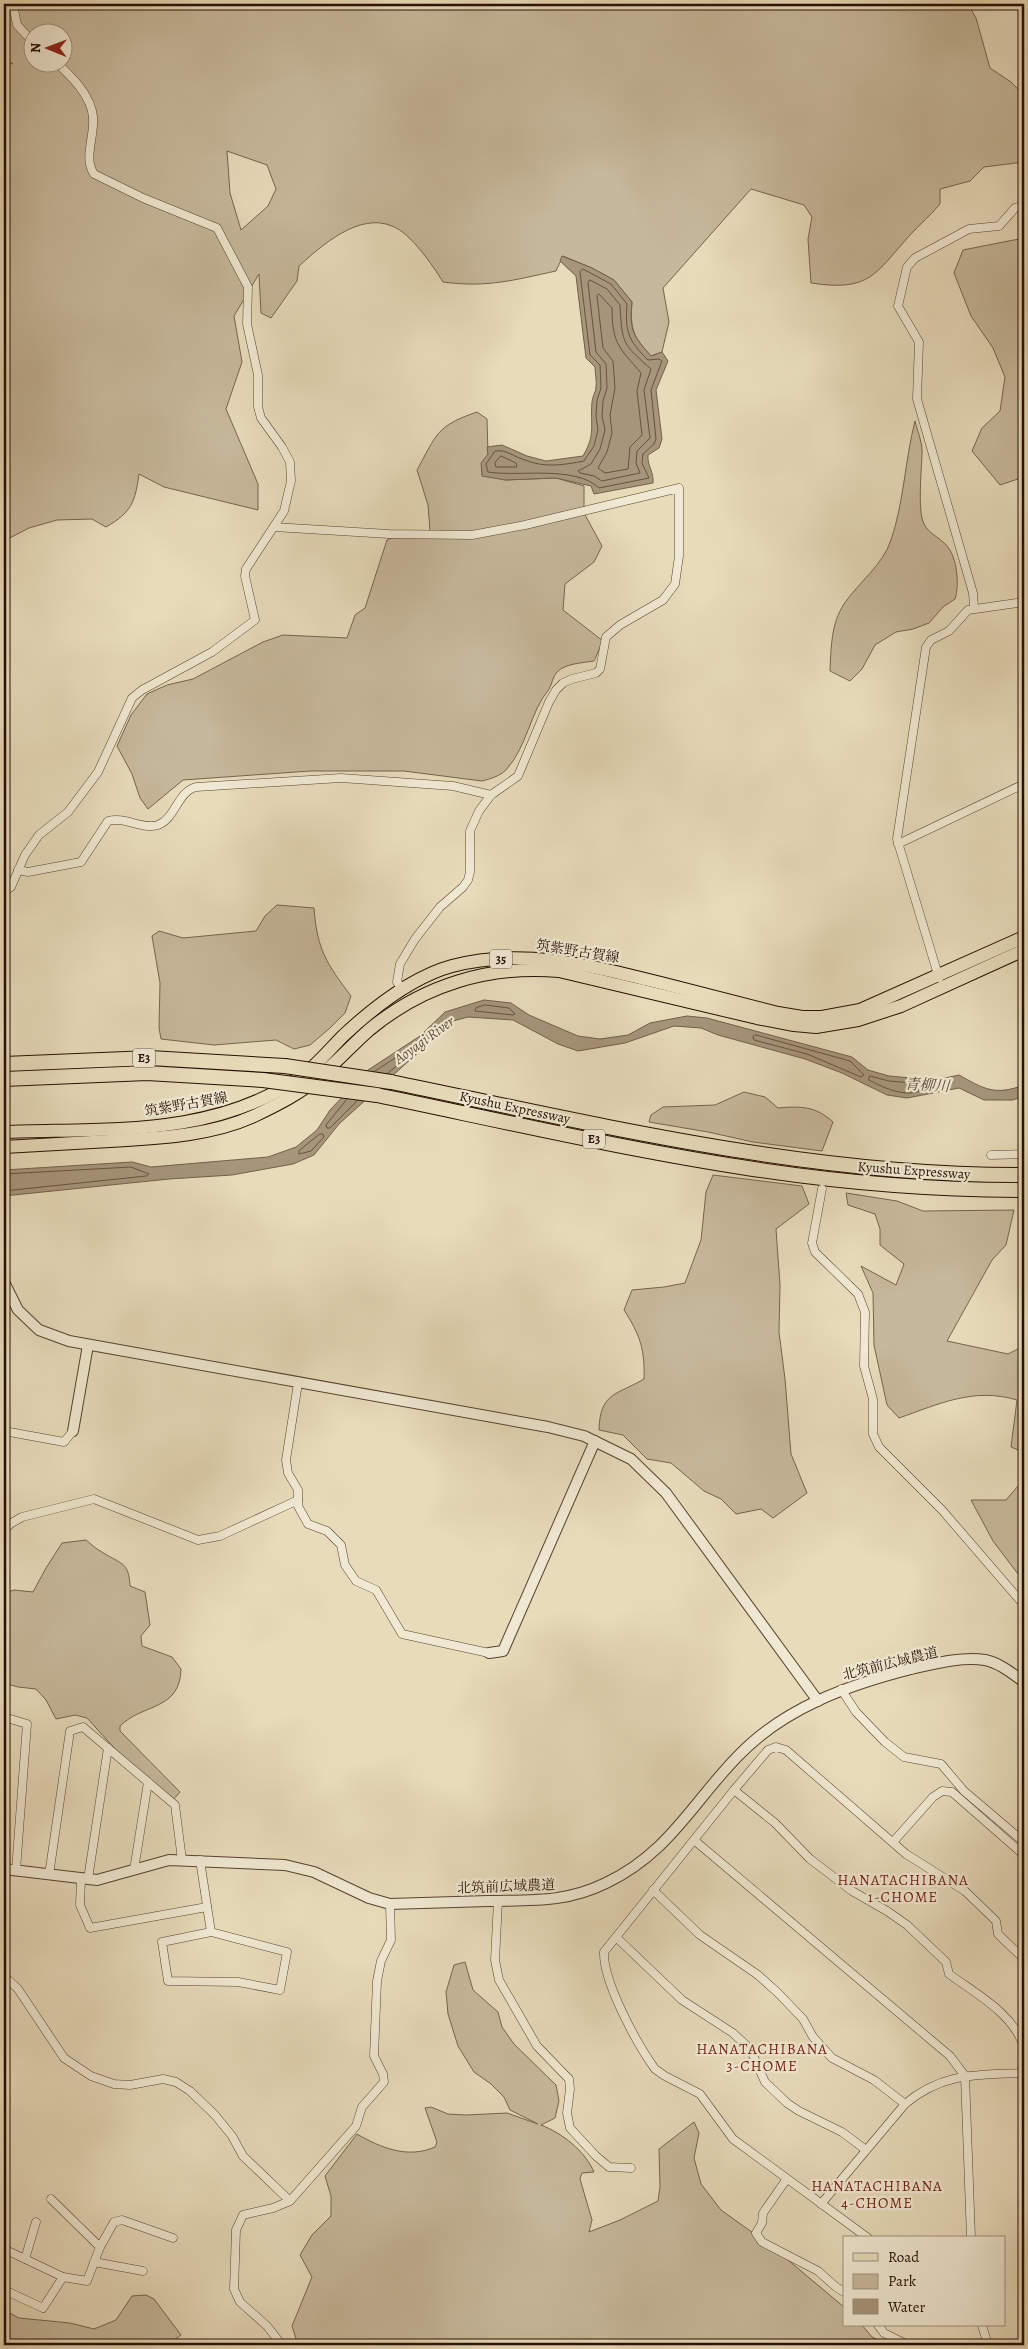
<svg xmlns="http://www.w3.org/2000/svg" width="1028" height="2349" viewBox="0 0 1028 2349" font-family="Alegreya,'Noto Serif JP',serif">
  <style>
    .green { fill: #c6b89b; stroke: #76634e; fill-rule: evenodd }
    .water { fill: #a6957b; stroke: #735f4a }
    .lines { fill: none; stroke-linecap: round; stroke-linejoin: round }
    .shore { stroke: #66523e; stroke-width: 1 }
    .minor-casing { stroke: #57412f; stroke-width: 9 }
    .tertiary-casing { stroke: #57412f; stroke-width: 12 }
    .primary-casing { stroke: #270e01; stroke-width: 14 }
    .motorway-casing { stroke: #270e01; stroke-width: 16 }
    .minor { stroke: #efe8d2; stroke-width: 8 }
    .tertiary { stroke: #efe8d2; stroke-width: 10 }
    .primary { stroke: #e7dbba; stroke-width: 12 }
    .motorway { stroke: #e7dbba; stroke-width: 14 }
    .motorway-bridge-casing { stroke: #270e01; stroke-width: 16; stroke-linecap: butt }
    .motorway-bridge { stroke: #e7dbba; stroke-width: 14 }
    .labels { text-anchor: middle; stroke-width: 4.5; stroke-linejoin: round; paint-order: stroke }
    .shield { fill: #efe8d2; stroke: #634f40; stroke-width: 1 }
    .shield-label { font-size: 12px; font-weight: bold; fill: #270e01 }
    .street-label { font-size: 14px; fill: #270e01; stroke: #efe8d2 }
    .water-label { font-size: 15px; font-style: italic; fill: #604b38; stroke: #efe8d2 }
    .neighbourhood-label { font-size: 15px; letter-spacing: 1px; fill: #7a1f14; stroke: #efe8d2 }
  </style>
  <rect width="100%" height="100%" fill="#e7dbba"/>
  <filter id="stains"><feTurbulence type="fractalNoise" baseFrequency=".004" numOctaves="4"/><feColorMatrix values="0 0 0 0 .2 0 0 0 0 .09 0 0 0 0 .02 0 0 0 .5 -.17"/></filter>
  <radialGradient id="worn" r=".72"><stop offset=".6" stop-color="#630" stop-opacity="0"/><stop offset="1" stop-color="#630" stop-opacity=".3"/></radialGradient>
  <!-- green -->
  <g class="green">
    <path d="M4,4H968L976,18L990,68L1011,82L1024,95V162L984,167L970,181L940,189V204C931,215 920,224 910,235C875,274 870,292 811,283L808,239L812,217L804,205L751,189L663,288L669,322L662,352L651,356C633,336 630,330 632,302L614,280L592,268L563,256L556,271C514,280 487,288 443,282C433,266 411,233 392,226C359,212 321,246 299,266L297,281L271,318L261,313L259,274L234,316L242,362L226,409L258,484V510L164,487L139,474C135,502 132,512 106,527L92,519L57,520L29,528L4,541V61L13,64L4,58ZM32,32H62V62H32ZM227,151L267,165L276,189L268,206L241,230L230,193Z"/>
    <path d="M1024,238V477L1000,485L972,451L982,428L1000,411L1005,377L993,348L971,316L954,273L963,250Z"/>
    <path d="M477,412L487,419L488,454L505,480L556,478L584,486V513L602,546L594,562L565,584L563,610L603,641L594,661C583,663 566,663 557,672C553,676 552,684 549,689C530,712 527,747 506,770C500,776 490,779 482,781L404,771H310L183,780L148,809L140,798L132,774L117,746L131,715L147,694L167,685L193,679L263,642L283,635L347,638L355,615L365,608L387,540L404,533L430,531L428,505L417,470C437,434 436,426 477,412Z"/>
    <path d="M915,421C917,430 922,441 922,451C922,468 917,510 924,524C928,532 936,536 943,542C957,552 960,584 955,599L943,607L929,623L913,629L896,632L875,645L862,669L850,681L830,671C831,648 831,624 844,604C858,583 883,565 891,540C904,502 905,460 915,421Z"/>
    <path d="M277,905L314,908C317,950 327,964 351,996L345,1013L330,1028L310,1045L294,1049L276,1040L214,1045L161,1039L159,1028L160,983L152,936L159,931L183,938L256,931L265,916Z"/>
    <path d="M744,1092L765,1097L778,1108C800,1106 816,1106 833,1122L822,1151L753,1142L708,1132L649,1122L651,1115L663,1107L715,1105Z"/>
    <path d="M713,1175L802,1186L809,1204L776,1229L780,1285L779,1332L785,1379L791,1454L807,1493L773,1518L761,1509L736,1514L721,1499L704,1491L671,1463L647,1459L623,1435L599,1430C600,1392 617,1395 644,1379C645,1349 640,1335 624,1310L632,1290L664,1287L685,1283L701,1240L706,1192Z"/>
    <path d="M846,1193L897,1201L923,1211L1014,1210L1006,1245L992,1260L947,1341L1008,1354L1020,1348L1024,1339V1582L993,1541L971,1500H1006L1024,1479L1023,1452L1011,1447L1017,1400C974,1387 939,1404 899,1418L887,1405L874,1345L873,1293L861,1266L896,1285L904,1264L880,1245V1229L875,1214L848,1205Z"/>
    <path d="M86,1540C91,1544 96,1549 102,1552C120,1564 129,1561 130,1586L145,1592L150,1625L141,1636L142,1646L172,1657L181,1669C180,1711 143,1703 120,1726V1731L180,1792L173,1800L116,1750L87,1718L75,1715L56,1719L46,1700L36,1689L18,1687L8,1684V1677L4,1676V1593L14,1590L33,1592L46,1568L62,1543Z"/>
    <path d="M465,1962L473,1990L498,2012L502,2027L514,2044L556,2085L559,2101L555,2118L541,2125C562,2133 585,2151 594,2172L582,2173L580,2179L592,2220L589,2232L620,2220L658,2201L660,2187L659,2149L694,2122L699,2133L694,2158L701,2184L721,2210L770,2245L844,2307V2325H862L872,2337L888,2345H298L292,2326L312,2277L300,2255L312,2235L331,2216V2196L325,2176L357,2134C381,2148 408,2159 435,2147L437,2142L425,2108L431,2107L448,2114L466,2115L507,2113L538,2124L510,2110L504,2097L491,2084L474,2072L458,2046L448,2014L446,1992L454,1965Z"/>
    <path d="M146,2295L154,2299L181,2335L167,2345H4V2310L19,2318L70,2323L94,2329L116,2320L132,2296Z"/>
  </g>
  <!-- water -->
  <g class="water">
    <path d="M562,256L592,268L614,280L632,302C629,330 633,336 651,356L662,352L668,361L656,390L662,439L659,448L648,455C647,465 654,472 653,483L594,494L591,486L556,478L505,480L482,476L481,463L488,454L487,447L502,445L527,456L546,461L583,456C596,434 590,426 592,402C592,397 596,392 596,387C597,381 595,373 595,367L586,358L576,276L560,261Z"/>
    <path d="M484,1000L511,1003L529,1015L578,1036L600,1039L628,1035L650,1023L687,1016L707,1018L852,1057L868,1070L889,1076L935,1080L959,1075C984,1089 995,1096 1024,1085V1096L1013,1100H984L959,1088L907,1098L887,1095L842,1073L805,1059L718,1035L701,1028L674,1026L625,1043L578,1051L558,1044L513,1020L468,1017L453,1021L339,1124L314,1155L293,1164L232,1175L169,1179L4,1196V1170L132,1162L151,1167L268,1157L296,1147L317,1130L330,1110L368,1070L420,1036L445,1012Z"/>
  </g>
  <g class="lines">
    <!-- shore -->
    <g class="shore">
      <path d="M583,269L611,284L627,304C625,332 628,340 648,360L659,359L662,361L651,390L656,439L654,444L643,454L642,463L649,478L599,488C575,465 519,477 488,472L486,464L495,451C506,449 514,457 525,460C544,468 564,465 584,461L594,446L598,430L596,416L597,400L601,388L600,365L590,355L580,272Z"/>
      <path d="M590,280L607,289L620,305C622,345 623,344 651,369L644,390L650,438L637,451L636,463L640,473L602,481L594,476L580,473L578,471L591,464L600,449L605,430L602,416L603,401L607,388L606,364L596,352L588,283Z"/>
      <path d="M599,294L612,308C612,345 620,348 641,373L637,391L642,435L630,447L628,469L605,473L598,468L607,452L612,433L610,415L615,388L613,361L603,348L597,296Z"/>
      <path d="M501,456L516,463L517,467H496L495,463Z"/>
      <path d="M485,1005L509,1008L515,1014L513,1015L475,1011L476,1008Z"/>
      <path d="M756,1035L850,1061L864,1075L861,1077L807,1054L754,1040L753,1037Z"/>
      <path d="M375,1071L403,1053H406L407,1057L388,1073"/>
      <path d="M870,1076L889,1081L925,1084L927,1087C910,1100 886,1089 869,1080Z"/>
      <path d="M347,1099L326,1125L327,1128H330L357,1101"/>
      <path d="M320,1134H323L324,1137L311,1151L299,1154V1151Z"/>
      <path d="M4,1174L131,1167L149,1174L146,1176L4,1191"/>
    </g>
    <defs>
      <g id="minor">
        <path d="M13,4L17,25L32,41"/>
        <path d="M4,255V268"/>
        <path d="M274,527L389,534L472,535L525,525L679,488V556L675,584L663,600L620,625L606,637L600,669L596,673L572,679L563,683L556,690L549,702L518,776L491,795L479,811L470,831V872L468,880L463,887L440,907L415,939L400,964L397,982L403,990"/>
        <path d="M974,608L973,593L917,399L919,342L898,306L907,267L915,258L969,229L999,226L1015,208L1024,205"/>
        <path d="M898,844L1024,784"/>
        <path d="M18,870L28,872L81,862L108,821C125,816 142,830 158,825C176,818 177,792 196,787L341,778L453,786L491,795"/>
        <path d="M4,891L11,887L25,855L39,835L68,812L98,772L132,698L142,690L212,652L255,620L245,576L246,569L284,511L291,481L290,462L282,447L261,418L258,407V375L247,324L248,287L217,228L143,198L94,174C83,158 95,136 93,117C91,95 71,76 56,62"/>
        <path d="M939,978L897,839L926,647L931,640L949,631L968,610L1024,602"/>
        <path d="M991,1155L1024,1154"/>
        <path d="M822,1189L812,1243L815,1252L858,1294L865,1312L864,1366L873,1399V1434L879,1447L942,1510L1024,1605"/>
        <path d="M298,1383L286,1460L288,1473L298,1490V1506L308,1524L327,1531L341,1545L345,1565L356,1581L376,1590L402,1634L489,1653"/>
        <path d="M4,1431L64,1442L73,1431"/>
        <path d="M4,1531L10,1524L22,1517L94,1499L198,1540L220,1536L298,1500"/>
        <path d="M841,1689L856,1712L885,1742L904,1757L941,1764L964,1791L1024,1842"/>
        <path d="M4,1717L27,1724L16,1870"/>
        <path d="M734,1790L775,1823L810,1859L852,1891L887,1911L907,1925L946,1962L949,1974C976,1994 1013,2013 1024,2047"/>
        <path d="M694,1840L950,2056L965,2076L971,2238"/>
        <path d="M893,1842L933,1797L942,1791L952,1792L1024,1855"/>
        <path d="M200,1860L211,1932"/>
        <path d="M134,1870L148,1782"/>
        <path d="M49,1875L70,1731L83,1727L175,1805L182,1860"/>
        <path d="M81,1878L80,1905L90,1928L207,1907"/>
        <path d="M88,1879L108,1748"/>
        <path d="M653,1890L700,1935L758,1975L778,1993L803,2019L813,2037L832,2058L874,2080L905,2104"/>
        <path d="M498,1901L495,1960L499,1980L537,2046L569,2079L570,2089L567,2113L570,2128L596,2156L609,2167L631,2168"/>
        <path d="M211,1932L287,1952L280,1990L238,1982L168,1981L162,1942Z"/>
        <path d="M616,1937L682,2000L733,2033L746,2045L753,2055L765,2082L787,2103L799,2111L842,2132L866,2150"/>
        <path d="M4,1976L18,1989L64,2058L91,2076L114,2084L130,2085L163,2079L176,2082L190,2091L215,2115L232,2136L243,2156L290,2201"/>
        <path d="M786,2180L763,2213L762,2223L756,2233L762,2242L818,2271L836,2287L844,2292"/>
        <path d="M821,2204L905,2104C943,2072 978,2075 1024,2073"/>
        <path d="M868,2238L733,2139L700,2094L665,2076L655,2069C637,2044 603,1982 604,1952L734,1790L768,1750L776,1747L786,1750L906,1854L965,1891L996,1921L998,1934L1024,1959"/>
        <path d="M100,2247L114,2222L122,2220L173,2238"/>
        <path d="M4,2249L63,2277L87,2281L100,2247L51,2199"/>
        <path d="M25,2259L36,2222"/>
        <path d="M94,2262L143,2271"/>
        <path d="M4,2290L43,2308L63,2277"/>
        <path d="M878,2325L884,2333L908,2345"/>
        <path d="M982,2325L988,2345"/>
        <path d="M282,2345L267,2326L240,2302L234,2289L236,2230L243,2215L273,2208L290,2201L356,2126L362,2107L384,2082L383,2074L374,2056L377,1981L381,1961L391,1940L390,1904"/>
      </g>
      <g id="tertiary">
        <path d="M4,1282L18,1310L39,1330L69,1341L548,1427L584,1436L631,1459L666,1493L818,1701"/>
        <path d="M73,1431L88,1345"/>
        <path d="M489,1653L503,1651L595,1441"/>
        <path d="M4,1869L97,1880L169,1860L285,1865L314,1872L369,1898L390,1904C423,1903 456,1902 488,1901C532,1900 565,1903 606,1883C669,1853 692,1803 738,1756C784,1708 848,1685 911,1669C933,1664 962,1656 985,1660C1000,1663 1013,1674 1024,1682"/>
      </g>
      <g id="primary">
        <path d="M4,1132C106,1128 214,1138 302,1076C317,1065 330,1049 344,1035C373,1008 412,977 452,966C523,947 592,966 661,983C700,993 739,1003 778,1013L802,1017H822L860,1010L1024,937"/>
        <path d="M4,1147C39,1145 74,1143 110,1141C158,1138 210,1136 254,1116C277,1105 301,1093 319,1077C337,1062 352,1045 369,1030C423,985 489,965 559,971L757,1018L794,1025L816,1027L858,1020L901,1006L1024,950"/>
      </g>
      <g id="motorway">
        <path d="M4,1064L150,1058L285,1066"/>
        <path d="M4,1079L147,1073L263,1080"/>
        <path d="M391,1082C600,1125 810,1176 1024,1175"/>
        <path d="M377,1095C498,1120 619,1148 741,1167C835,1182 930,1190 1024,1190"/>
      </g>
    </defs>
    <!-- minor casing -->
    <use href="#minor" class="minor-casing"/>
    <!-- tertiary casing -->
    <use href="#tertiary" class="tertiary-casing"/>
    <!-- primary casing -->
    <use href="#primary" class="primary-casing"/>
    <!-- motorway casing -->
    <use href="#motorway" class="motorway-casing"/>
    <!-- minor -->
    <use href="#minor" class="minor"/>
    <!-- tertiary -->
    <use href="#tertiary" class="tertiary"/>
    <!-- primary -->
    <use href="#primary" class="primary"/>
    <!-- motorway -->
    <use href="#motorway" class="motorway"/>
    <defs>
      <g id="motorway-bridge">
        <path d="M285,1066L391,1082"/>
        <path d="M263,1080L377,1095"/>
      </g>
    </defs>
    <!-- motorway-bridge casing -->
    <use href="#motorway-bridge" class="motorway-bridge-casing"/>
    <!-- motorway-bridge -->
    <use href="#motorway-bridge" class="motorway-bridge"/>
  </g>
  <g class="labels">
    <!-- shield labels -->
    <g class="shield">
      <rect x="490" y="949.5" width="22" height="19" rx="4"/>
      <rect x="133" y="1048.5" width="22" height="19" rx="4"/>
      <rect x="583" y="1129.5" width="22" height="19" rx="4"/>
    </g>
    <g class="shield-label">
      <text x="501" y="963">35</text>
      <text x="144" y="1062">E3</text>
      <text x="594" y="1143">E3</text>
    </g>
    <!-- street labels -->
    <g class="street-label">
      <text transform="translate(578 951) rotate(9)" y="5">筑紫野古賀線</text>
      <text transform="translate(186 1104) rotate(-10)" y="5">筑紫野古賀線</text>
      <text transform="translate(515 1107) rotate(12)" y="5">Kyushu Expressway</text>
      <text transform="translate(914 1170) rotate(4)" y="5">Kyushu Expressway</text>
      <text transform="translate(890 1663) rotate(-14)" y="5">北筑前広域農道</text>
      <text transform="translate(506 1886) rotate(-2)" y="5">北筑前広域農道</text>
    </g>
    <!-- water labels -->
    <g class="water-label">
      <text transform="translate(424 1040) rotate(-36)" y="5">Aoyagi River</text>
      <text transform="translate(927 1085) rotate(3)" y="5">青柳川</text>
    </g>
    <!-- neighbourhood labels -->
    <g class="neighbourhood-label">
      <text x="903" y="1885">HANATACHIBANA<tspan x="903" dy="17">1-CHOME</tspan></text>
      <text x="762" y="2054">HANATACHIBANA<tspan x="762" dy="17">3-CHOME</tspan></text>
      <text x="877" y="2191">HANATACHIBANA<tspan x="877" dy="17">4-CHOME</tspan></text>
    </g>
  </g>
  <!-- margin -->
  <rect width="1028" height="2349" fill="none" stroke="#e7dbba" stroke-width="20"/>
  <rect x="5" y="5" width="1018" height="2339" fill="none" stroke="#270e01" stroke-width="2.5"/>
  <rect x="10" y="10" width="1008" height="2329" fill="none" stroke="#270e01"/>
  <!-- legend -->
  <rect x="843" y="2236" width="162" height="90" fill="#efe8d2" stroke="#9f917e"/>
  <rect x="853" y="2253" width="25" height="8" fill="#e7dbba" stroke="#9f917e"/>
  <text x="888" y="2262" font-size="15" fill="#270e01">Road</text>
  <rect x="853" y="2274" width="25" height="15" fill="#c6b89b" stroke="#9f917e"/>
  <text x="888" y="2286" font-size="15" fill="#270e01">Park</text>
  <rect x="853" y="2299" width="25" height="15" fill="#a6957b" stroke="#9f917e"/>
  <text x="888" y="2312" font-size="15" fill="#270e01">Water</text>
  <!-- north arrow -->
  <g transform="translate(48 48) rotate(271)"><circle r="24" fill="#efe8d2" stroke="#9f917e"/>
  <path d="M0-4L9 19L0 12L-9 19Z" fill="#8f2418"/>
  <text y="-8" font-size="14" font-weight="bold" text-anchor="middle" fill="#270e01">N</text>
  </g>
  <rect width="100%" height="100%" filter="url(#stains)"/>
  <rect width="100%" height="100%" fill="url(#worn)"/>
</svg>
